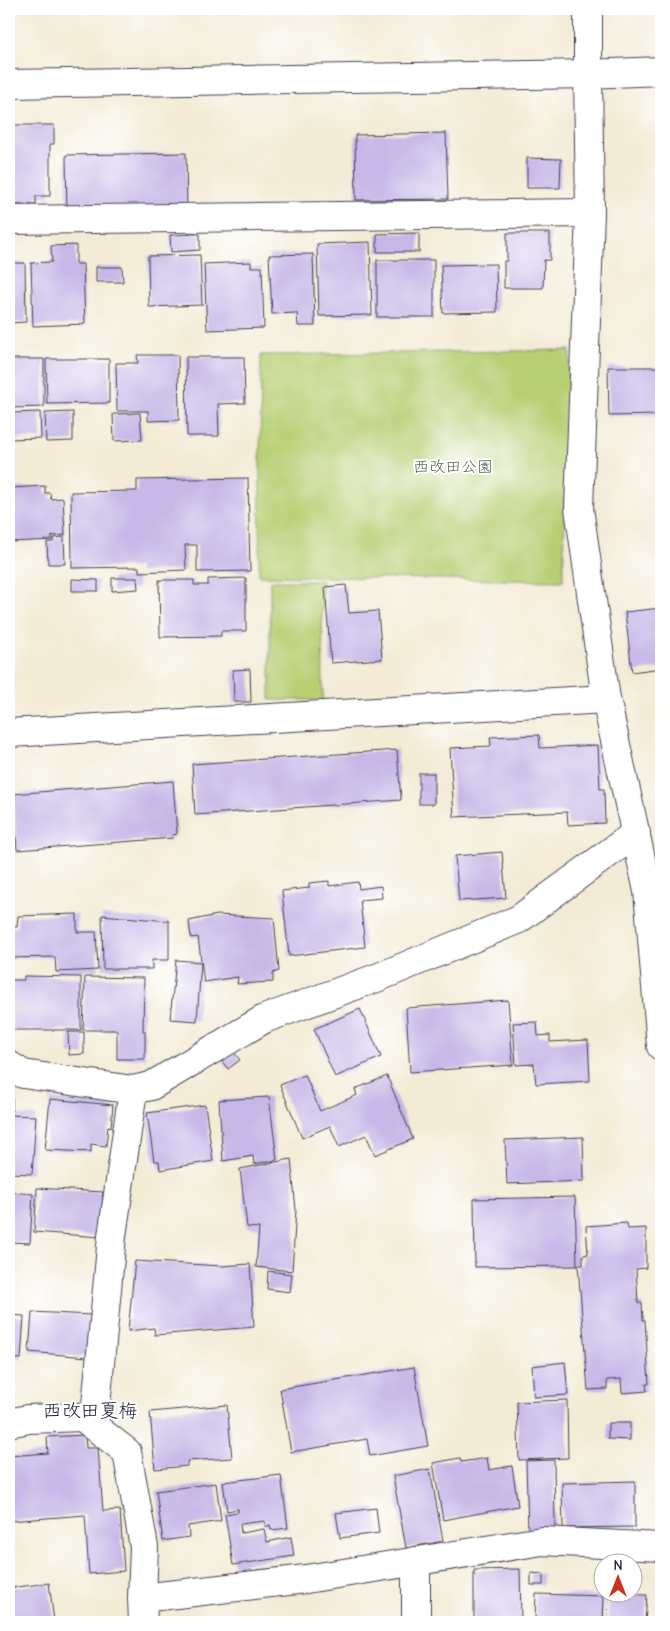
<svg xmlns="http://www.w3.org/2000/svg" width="670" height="1631" viewBox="0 0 670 1631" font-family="'Comic Neue','Klee One',sans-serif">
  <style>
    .green { fill: #b7cf73; stroke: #6c7857 }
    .building { fill: #c6b7e7 }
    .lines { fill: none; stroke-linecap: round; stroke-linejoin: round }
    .minor-casing { stroke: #414052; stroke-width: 30 }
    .tertiary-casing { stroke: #414052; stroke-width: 30 }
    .minor { stroke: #fff; stroke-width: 28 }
    .tertiary { stroke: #fff; stroke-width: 28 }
    .labels { text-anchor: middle; stroke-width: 4; stroke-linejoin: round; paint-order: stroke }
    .park-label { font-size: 16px; fill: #565f4f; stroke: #fff }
    .quarter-label { font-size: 19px; fill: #22223b; stroke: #fff }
  </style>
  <rect width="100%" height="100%" fill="#fff"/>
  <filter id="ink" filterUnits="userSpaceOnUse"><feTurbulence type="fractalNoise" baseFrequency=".02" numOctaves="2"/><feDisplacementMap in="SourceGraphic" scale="10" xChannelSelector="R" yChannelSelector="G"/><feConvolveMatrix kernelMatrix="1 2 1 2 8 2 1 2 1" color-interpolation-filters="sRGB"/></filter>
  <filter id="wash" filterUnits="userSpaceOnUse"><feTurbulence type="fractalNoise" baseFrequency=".0096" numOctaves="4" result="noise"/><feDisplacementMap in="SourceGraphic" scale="20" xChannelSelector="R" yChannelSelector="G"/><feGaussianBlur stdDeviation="1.12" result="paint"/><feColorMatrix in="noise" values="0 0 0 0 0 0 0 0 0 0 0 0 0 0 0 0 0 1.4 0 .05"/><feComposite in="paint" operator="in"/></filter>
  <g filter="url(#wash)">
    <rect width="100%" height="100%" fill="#f3ebd5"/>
    <!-- green -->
    <g class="green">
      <path d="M570,350L563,581L259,576L261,355Z"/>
      <path d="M270,581H322L323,700H270Z"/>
    </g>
    <g id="blocks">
      <!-- building -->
      <g class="building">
        <path d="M9,125H54V144H50V196H36V205H9Z"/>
        <path d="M446,133L448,199L356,200L355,135Z"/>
        <path d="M186,153L187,211L67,213L66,155Z"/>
        <path d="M527,158L561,159L560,188H527Z"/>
        <path d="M419,233V252H377V234Z"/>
        <path d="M507,233H550V260H544L543,288H504V261H507Z"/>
        <path d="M200,234V250L171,252L170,235Z"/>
        <path d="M370,242L372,315L319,316L317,244Z"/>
        <path d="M76,245V264H83L85,324L33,326L31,263L52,262L51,246Z"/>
        <path d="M9,249H10L11,263H25L26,322L9,323Z"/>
        <path d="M313,254L315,326H298L297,313L272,314L269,255Z"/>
        <path d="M200,255L202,305L149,307L148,256Z"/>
        <rect x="377" y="260" width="57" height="57"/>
        <path d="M251,262V267H262L264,328L207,330L204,264Z"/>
        <path d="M496,264L497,312L443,313L441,265Z"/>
        <path d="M96,267H122L123,282H96Z"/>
        <path d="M137,355H178L179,420L148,421V411H117L116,363H138Z"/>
        <path d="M186,357H244L245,403L218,404L219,436H187Z"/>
        <path d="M9,359H44V407L9,408Z"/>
        <path d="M46,359H109V403L47,404Z"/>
        <path d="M608,367H661V415L609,416Z"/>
        <path d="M40,412L41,438L10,439L9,413Z"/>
        <path d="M73,412V441L46,442L45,413Z"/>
        <path d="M140,413L142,440L114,441L113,414Z"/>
        <path d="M248,478L250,571L197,572V545H185L186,570L139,572V567L72,568L71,492L137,491V480Z"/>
        <path d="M45,486V493H50L51,499L63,498L65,535L52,536V540L9,542V488Z"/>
        <path d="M64,537L65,564H48L47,542H53L54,538Z"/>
        <path d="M112,578H137L138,589L112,591Z"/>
        <path d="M246,578V631H221V636L160,637L159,580H194V585H208V579Z"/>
        <path d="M72,579L98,580V591H72Z"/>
        <path d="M346,585L349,613L378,611L382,659L331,663L325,587Z"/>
        <path d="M661,608V668L632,672L625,612Z"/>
        <path d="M250,669L251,702H234L233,670Z"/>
        <path d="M539,735L540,748L598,745L600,789H604L605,823L568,825L567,812L454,817L450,748L491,746L490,737Z"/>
        <path d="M397,750L401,800L195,815L192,764Z"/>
        <rect x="419" y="773" width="15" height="31"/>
        <path d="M173,781L177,834L172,835L173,838L17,850L13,794Z"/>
        <path d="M502,852L506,898L459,901L455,856Z"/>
        <path d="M329,881V886L358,882L359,889L381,886L382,898L360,900L365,947L289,956L282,891L309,888V883Z"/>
        <path d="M77,914V932H96L98,970L56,972L55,957L9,958V927H17L18,916Z"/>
        <path d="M102,915L169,921V960H152V969H103Z"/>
        <path d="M217,915L274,918L279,971L273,973V982L237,984L238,977L204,982L198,937L191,938L189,921Z"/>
        <path d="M176,960L201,962L197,1021L170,1019Z"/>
        <path d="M24,976L81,977V1030H12L10,980H24Z"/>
        <path d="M85,977L144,978L143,1031H145V1059H117V1030H83Z"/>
        <path d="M508,1000L513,1065L410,1072L406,1008Z"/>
        <path d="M360,1009L381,1057L335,1077L314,1029Z"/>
        <path d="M537,1022L538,1036L550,1035V1042L588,1040L590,1081L536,1084L534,1064L516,1065L513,1023Z"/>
        <path d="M68,1032H84V1054L69,1055Z"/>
        <path d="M232,1050L240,1060L228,1069L220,1059Z"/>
        <path d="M305,1075L320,1111L357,1095L355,1089L387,1076L413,1139L375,1155L366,1135L339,1147L330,1126L302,1138L280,1085Z"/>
        <path d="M9,1088H13L12,1111H9Z"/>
        <path d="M269,1097L277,1160L254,1164L253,1156L223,1161L219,1100Z"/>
        <path d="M50,1099L113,1105L111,1127L108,1126L106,1146L91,1144V1152L45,1150Z"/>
        <path d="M205,1105L213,1161L160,1170L159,1161H154L147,1113Z"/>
        <path d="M9,1115L36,1116L32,1174L9,1173Z"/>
        <path d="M583,1137L584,1181L507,1184L505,1140Z"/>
        <path d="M291,1159L296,1210L292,1271L256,1267L259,1228L247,1227L240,1169Z"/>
        <path d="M37,1188L103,1192L100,1237L34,1232Z"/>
        <path d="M9,1192L33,1194L30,1243L9,1242Z"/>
        <path d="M575,1197L577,1266L475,1267L474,1199Z"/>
        <path d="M627,1223L628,1229L646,1228V1268L636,1269L638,1303H642L643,1320H645L649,1384H646L647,1391L622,1393L621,1379L607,1380V1389L588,1390L578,1265H583V1255L588,1254L586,1226Z"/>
        <path d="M135,1261L222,1266L250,1264L254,1327L155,1335L154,1328L128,1331Z"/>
        <path d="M268,1271L292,1274L290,1292L267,1289Z"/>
        <path d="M32,1312L91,1315L87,1357L29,1352Z"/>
        <path d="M9,1315L24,1316L21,1359L9,1358Z"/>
        <path d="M565,1362L568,1395L534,1397L532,1366Z"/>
        <path d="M414,1367L428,1446L370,1456L367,1439L291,1452L280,1389Z"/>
        <path d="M567,1400L568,1458L519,1460L517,1402Z"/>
        <path d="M227,1405L232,1458L187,1461V1466L155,1469L150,1412Z"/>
        <path d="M608,1423H630V1440L608,1439Z"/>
        <path d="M85,1435L86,1448H98L103,1511L120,1510L124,1571L89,1574L85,1515L9,1521V1456L48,1453L47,1437Z"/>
        <path d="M460,1458L461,1462L487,1458L489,1470L512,1466L518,1506L443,1520L433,1463Z"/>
        <path d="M554,1460L555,1529L528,1530L526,1461Z"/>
        <path d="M430,1469L443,1541L406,1548L393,1476Z"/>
        <path d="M281,1475L288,1528L271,1530L270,1525L265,1527V1521L240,1524L241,1533L264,1529L267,1542L291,1537L294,1556L233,1565L225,1514L238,1512V1509L227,1511L223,1482Z"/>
        <path d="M635,1481V1527L563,1528L562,1483Z"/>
        <path d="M216,1483L221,1521L188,1526L189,1537L163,1541L156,1491Z"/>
        <path d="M376,1508L379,1533L340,1538L336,1513Z"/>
        <path d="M520,1569L521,1622H474V1570Z"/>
        <path d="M531,1573L543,1574V1585H531Z"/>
        <path d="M49,1583L54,1621L9,1622V1588Z"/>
        <path d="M536,1594L604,1596L603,1622L535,1620Z"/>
        <path d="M609,1594L647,1595L645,1622H608Z"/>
      </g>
    </g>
  </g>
  <g filter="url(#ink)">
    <use href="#blocks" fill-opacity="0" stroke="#414052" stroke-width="1"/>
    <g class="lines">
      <defs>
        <g id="minor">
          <path d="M588,9V74L590,213L579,508L606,699L648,891L661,1046"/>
          <path d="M9,220L590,213"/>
          <path d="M9,733L606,699"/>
          <path d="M9,1065L23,1074L133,1090"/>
          <path d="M9,1423L28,1419L82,1417L127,1452L144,1547L142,1598L306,1579L542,1541L661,1547"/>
          <path d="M94,1427L112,1236L133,1090L151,1086L264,1019L379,977L519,919L636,833"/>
          <path d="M416,1561V1622"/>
          <path d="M142,1598L143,1622"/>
        </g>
        <path id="tertiary" d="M9,84L588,74L661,71"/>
      </defs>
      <!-- minor casing -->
      <use href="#minor" class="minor-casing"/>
      <!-- tertiary casing -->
      <use href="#tertiary" class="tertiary-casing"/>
      <!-- minor -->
      <use href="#minor" class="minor"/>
      <!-- tertiary -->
      <use href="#tertiary" class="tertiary"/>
    </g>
  </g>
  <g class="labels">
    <!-- park labels -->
    <g class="park-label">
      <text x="453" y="472">西改田公園</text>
    </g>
    <!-- quarter labels -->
    <g class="quarter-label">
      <text x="90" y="1417">西改田夏梅</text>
    </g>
  </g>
  <!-- margin -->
  <rect width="670" height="1631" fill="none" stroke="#fff" stroke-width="30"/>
  <!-- north arrow -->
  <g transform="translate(618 1578)"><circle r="24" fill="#ffffff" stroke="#a7a7b1"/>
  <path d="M0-4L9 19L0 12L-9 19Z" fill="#c8321e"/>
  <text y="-8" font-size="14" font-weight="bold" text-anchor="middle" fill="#22223b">N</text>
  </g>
</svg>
